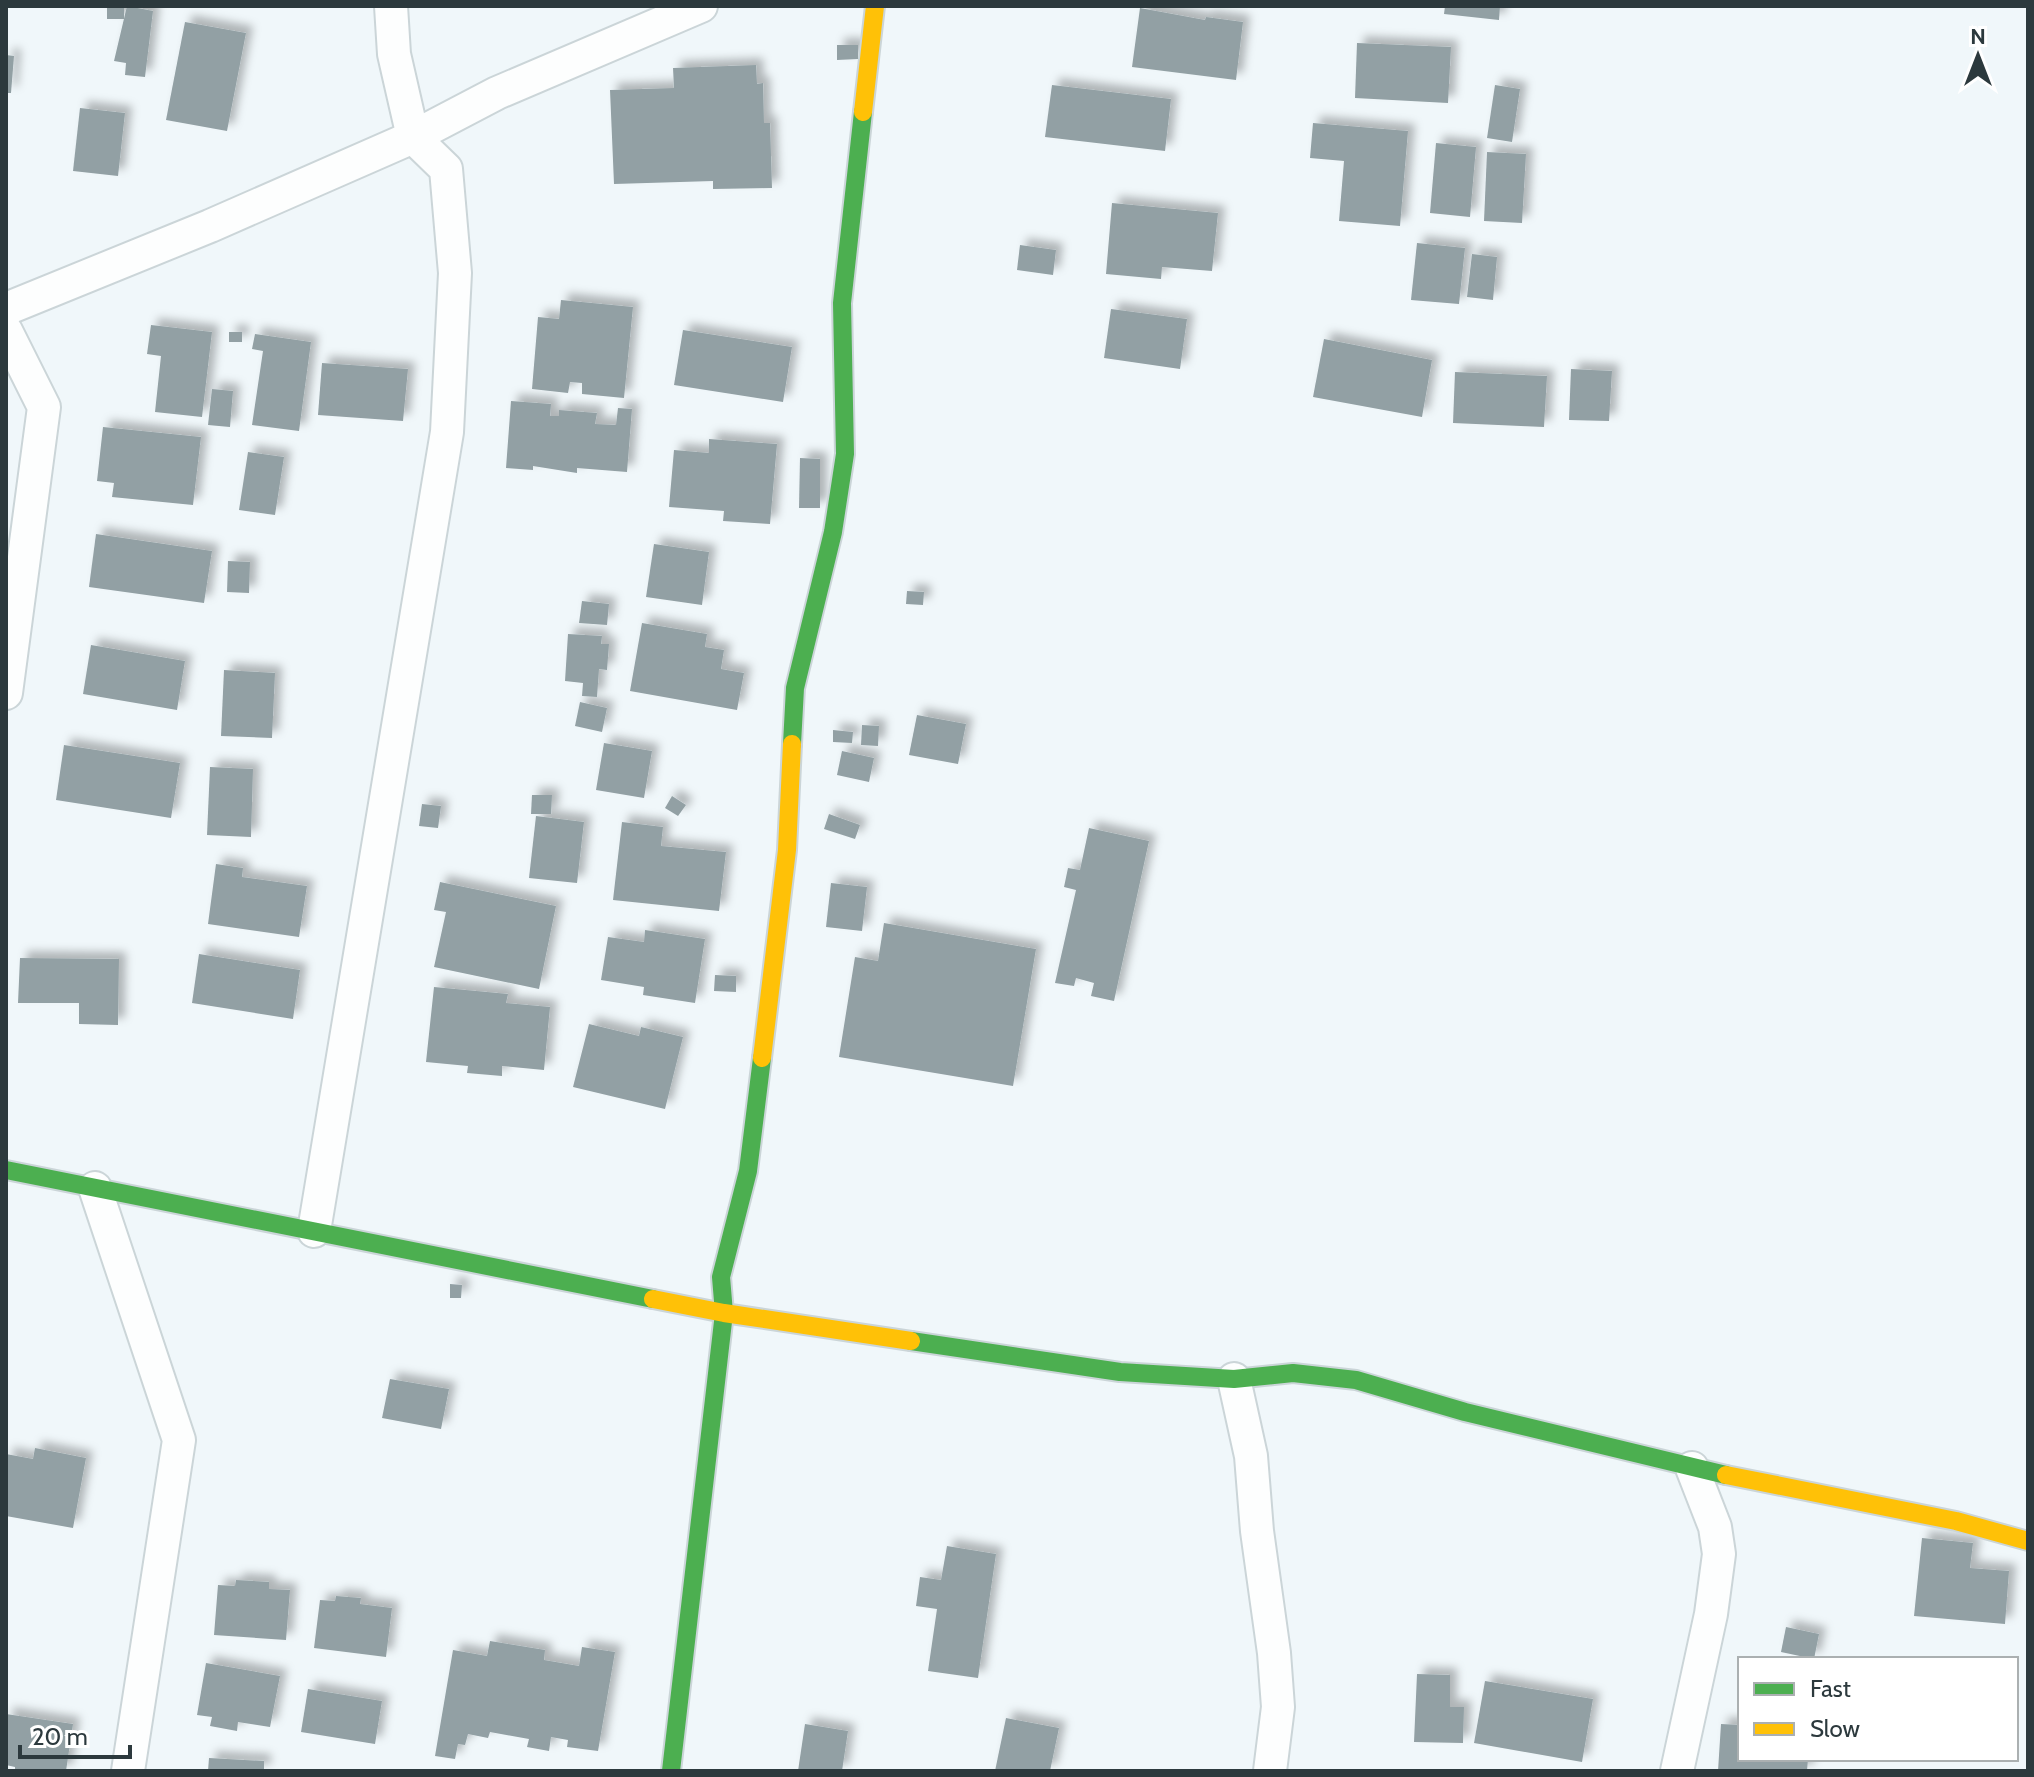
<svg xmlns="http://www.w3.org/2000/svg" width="2034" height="1777" viewBox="0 0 2034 1777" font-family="Cabin,sans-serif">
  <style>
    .building { fill: #92a0a4; filter: url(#shadow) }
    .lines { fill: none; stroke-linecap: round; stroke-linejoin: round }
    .street-casing { stroke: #cbd5d8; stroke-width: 36 }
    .fast-casing { stroke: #cbd5d8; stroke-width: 22 }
    .slow-casing { stroke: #cbd5d8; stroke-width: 22 }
    .street { stroke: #fdfefe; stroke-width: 32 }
    .fast { stroke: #4caf50; stroke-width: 18 }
    .slow { stroke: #ffc107; stroke-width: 18 }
  </style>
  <defs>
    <filter id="shadow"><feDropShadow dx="7" dy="-7" stdDeviation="4" flood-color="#0004"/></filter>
  </defs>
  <rect width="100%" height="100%" fill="#f0f7fa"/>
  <!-- building -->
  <g class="building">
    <rect x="107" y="6" width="17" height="13"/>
    <path d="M127,6L153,11L145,77L125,75L126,63L114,61Z"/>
    <path d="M1445,6H1500L1499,20L1444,14Z"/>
    <path d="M1140,8L1205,20L1206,17L1243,22L1236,80L1132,67Z"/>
    <path d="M185,22L246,33L227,131L166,120Z"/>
    <path d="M1357,43L1451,47L1448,103L1355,98Z"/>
    <path d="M837,45H858V59L837,60Z"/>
    <path d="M6,55L14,56L11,93H6Z"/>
    <path d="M756,65L757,84L763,83L764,123H770L772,188L713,189V181L614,184L610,90L674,88L673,68Z"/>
    <path d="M1052,85L1171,99L1165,151L1045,137Z"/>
    <path d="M1495,85L1520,89L1512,142L1487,138Z"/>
    <path d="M80,108L125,113L118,176L73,171Z"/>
    <path d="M1313,123L1408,131L1400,226L1339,221L1344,161L1310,158Z"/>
    <path d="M1436,143L1476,147L1470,217L1430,213Z"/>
    <path d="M1487,152L1526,154L1522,223L1484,221Z"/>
    <path d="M1112,203L1218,213L1212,271L1162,267L1161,279L1106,274Z"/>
    <path d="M1417,243L1465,248L1459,304L1411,300Z"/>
    <path d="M1020,245L1056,250L1053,275L1017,270Z"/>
    <path d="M1472,254L1497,257L1493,300L1467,297Z"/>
    <path d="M561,300L633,307L624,398L582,394V383L570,382L568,393L532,389L538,317L559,319Z"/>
    <path d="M1111,309L1187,319L1180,369L1104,358Z"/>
    <path d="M151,325L212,332L202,417L155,412L161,356L147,354Z"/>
    <path d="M683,330L792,347L783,402L674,385Z"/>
    <rect x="229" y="332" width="13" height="10"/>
    <path d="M255,334L311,342L299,431L252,425L263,351L252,349Z"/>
    <path d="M1324,339L1432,360L1422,417L1313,397Z"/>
    <path d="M322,363L408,369L403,421L318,415Z"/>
    <path d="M1571,369L1612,371L1609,421L1569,420Z"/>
    <path d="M1455,372L1547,376L1544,427L1453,423Z"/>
    <path d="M212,389L233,391L230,427L208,425Z"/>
    <path d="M511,401L551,404L550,416H559V410L597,413L595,424L616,425L618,408L632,409L627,472L577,468V473L533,466V470L506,468Z"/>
    <path d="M103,427L201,437L193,505L112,497L114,483L97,481Z"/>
    <path d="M709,439L777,444L770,524L723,521L724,511L669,507L674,450L709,453Z"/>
    <path d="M248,452L284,457L275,515L239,510Z"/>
    <path d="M800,458L820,459V508H799Z"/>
    <path d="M96,534L212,551L204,603L89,587Z"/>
    <path d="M654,544L709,552L702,605L646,597Z"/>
    <path d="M228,561L250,562L249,593L227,592Z"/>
    <path d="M907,591L924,592L923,605L906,604Z"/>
    <path d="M582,601L609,604L607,625L579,623Z"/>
    <path d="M642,623L707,634L705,647L724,650L721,669L744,673L737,710L630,691Z"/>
    <path d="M568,634L602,636L601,644H609L607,670L599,669L597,697L582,696L583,683L565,681Z"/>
    <path d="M91,645L185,661L177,710L83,694Z"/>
    <path d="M224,670L275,673L272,738L221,736Z"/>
    <path d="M580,702L607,708L602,732L575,726Z"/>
    <path d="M917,715L966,724L958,764L909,755Z"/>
    <path d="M862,725L879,726L878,746L861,745Z"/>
    <path d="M833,730L853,732L852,743L833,742Z"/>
    <path d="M604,743L652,751L644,798L596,790Z"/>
    <path d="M64,745L180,763L171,818L56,800Z"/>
    <path d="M842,751L874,758L869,782L837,775Z"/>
    <path d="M210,767L253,769L251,837L207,835Z"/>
    <path d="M532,795H552L551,814H531Z"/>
    <path d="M672,796L686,805L678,816L665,808Z"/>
    <path d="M422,804L441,806L438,828L419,826Z"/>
    <path d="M829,814L860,825L855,839L824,829Z"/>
    <path d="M536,816L584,822L577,883L529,878Z"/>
    <path d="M622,822L663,827L661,846L726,852L719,911L613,900Z"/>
    <path d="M1089,828L1149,841L1114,1001L1091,996L1094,983L1076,978L1074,986L1055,983L1076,890L1064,887L1068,868L1080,870Z"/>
    <path d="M216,864L243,868L242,877L307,886L299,937L208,924Z"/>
    <path d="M440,882L556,906L539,989L434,967L446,912L434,910Z"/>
    <path d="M831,883L867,887L862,931L826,927Z"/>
    <path d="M884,923L1036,949L1013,1086L839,1057L855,957L878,961Z"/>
    <path d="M645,930L705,939L695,1003L643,995L644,987L601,980L608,937L644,942Z"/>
    <path d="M199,954L300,970L293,1019L192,1003Z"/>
    <path d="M20,958L119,959L118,1025L79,1024V1003H18Z"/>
    <path d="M715,975L736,976V992L714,991Z"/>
    <path d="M434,987L508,994L506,1003L550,1007L544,1070L502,1066V1076L467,1073L468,1066L426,1062Z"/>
    <path d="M589,1024L639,1036L641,1027L683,1037L665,1109L573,1087Z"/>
    <path d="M450,1284L462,1285L461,1298H450Z"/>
    <path d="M390,1379L449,1389L441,1429L382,1418Z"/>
    <path d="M35,1448L86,1458L73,1528L6,1516V1454L33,1459Z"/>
    <path d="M1922,1538L1973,1543L1970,1568L2009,1571L2005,1624L1914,1616Z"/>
    <path d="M947,1546L996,1554L978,1678L928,1671L937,1609L916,1606L920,1577L941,1580Z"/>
    <path d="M236,1580L269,1582V1589L290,1590L286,1640L214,1635L218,1585L235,1586Z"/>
    <path d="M336,1596L361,1598L360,1604L392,1608L386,1657L314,1648L320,1600L335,1601Z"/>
    <path d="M1786,1627L1819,1634L1814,1659L1781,1652Z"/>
    <path d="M490,1641L545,1650L544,1660L579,1666L582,1647L615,1652L598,1751L567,1747L568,1740L551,1737L549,1751L527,1747L529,1739L490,1732L488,1738L468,1734L465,1745L458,1744L455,1759L435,1756L453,1650L487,1656Z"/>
    <path d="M206,1663L280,1676L270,1727L238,1722L237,1731L210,1726L212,1717L197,1715Z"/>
    <path d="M1417,1674L1450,1675V1707H1464L1463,1743L1414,1742Z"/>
    <path d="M1485,1681L1593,1699L1582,1762L1474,1743Z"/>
    <path d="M308,1689L382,1701L375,1744L301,1732Z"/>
    <path d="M6,1714L73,1724L66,1771H15V1767L6,1765Z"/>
    <path d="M1006,1718L1059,1728L1050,1771H995Z"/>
    <path d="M805,1724L848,1731L842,1771H798Z"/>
    <path d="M1721,1724L1740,1725V1759H1808L1807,1771H1718Z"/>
    <path d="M209,1758L264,1761V1771H208Z"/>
  </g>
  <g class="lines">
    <defs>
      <g id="street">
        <path d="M6,309L210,226L413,137L497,93L701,6"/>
        <path d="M6,331L44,407L6,693"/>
        <path d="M95,1188L179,1440L128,1771"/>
        <path d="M314,1231L447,432L455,273L446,169L413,137L394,54L391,6"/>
        <path d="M1234,1379L1251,1456L1257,1531L1274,1653L1278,1707L1270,1771"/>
        <path d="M1677,1771L1711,1614L1719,1554L1715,1527L1692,1468"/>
      </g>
      <g id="fast">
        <path d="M792,744L795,688L833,532L845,454L842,303L863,112"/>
        <path d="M6,1170L653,1299"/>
        <path d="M911,1341L1120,1372L1234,1379L1293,1373L1356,1380L1465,1412L1726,1475"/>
        <path d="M671,1771L724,1313L721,1277L748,1171L762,1058"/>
      </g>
      <g id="slow">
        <path d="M863,112L875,6"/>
        <path d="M762,1058L787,850L792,744"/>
        <path d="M653,1299L724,1313L911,1341"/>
        <path d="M1726,1475L1956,1521L2028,1541"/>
      </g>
    </defs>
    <!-- street casing -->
    <use href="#street" class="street-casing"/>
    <!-- fast casing -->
    <use href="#fast" class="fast-casing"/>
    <!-- slow casing -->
    <use href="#slow" class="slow-casing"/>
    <!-- street -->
    <use href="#street" class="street"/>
    <!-- fast -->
    <use href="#fast" class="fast"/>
    <!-- slow -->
    <use href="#slow" class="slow"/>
  </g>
  <!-- border -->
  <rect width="2034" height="1777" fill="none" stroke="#2c393d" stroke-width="16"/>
  <!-- legend -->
  <rect x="1738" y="1657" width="280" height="104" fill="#ffffff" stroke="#abb0b1" stroke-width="2"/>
  <rect x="1754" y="1683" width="40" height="12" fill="#4caf50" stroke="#abb0b1" stroke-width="2"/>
  <text x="1810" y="1697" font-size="24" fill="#2c393d">Fast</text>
  <rect x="1754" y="1723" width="40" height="12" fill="#ffc107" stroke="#abb0b1" stroke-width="2"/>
  <text x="1810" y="1737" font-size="24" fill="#2c393d">Slow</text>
  <!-- north arrow -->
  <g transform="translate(1978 56)" stroke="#ffffff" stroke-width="6" paint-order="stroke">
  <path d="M0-6L14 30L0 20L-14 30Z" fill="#2c393d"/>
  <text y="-12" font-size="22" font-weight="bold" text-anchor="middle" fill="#2c393d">N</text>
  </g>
  <!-- scale -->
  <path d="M20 1745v12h110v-12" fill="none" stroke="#2c393d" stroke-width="4"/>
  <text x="32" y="1745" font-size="24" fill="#2c393d" stroke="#ffffff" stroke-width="6" paint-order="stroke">20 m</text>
</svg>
